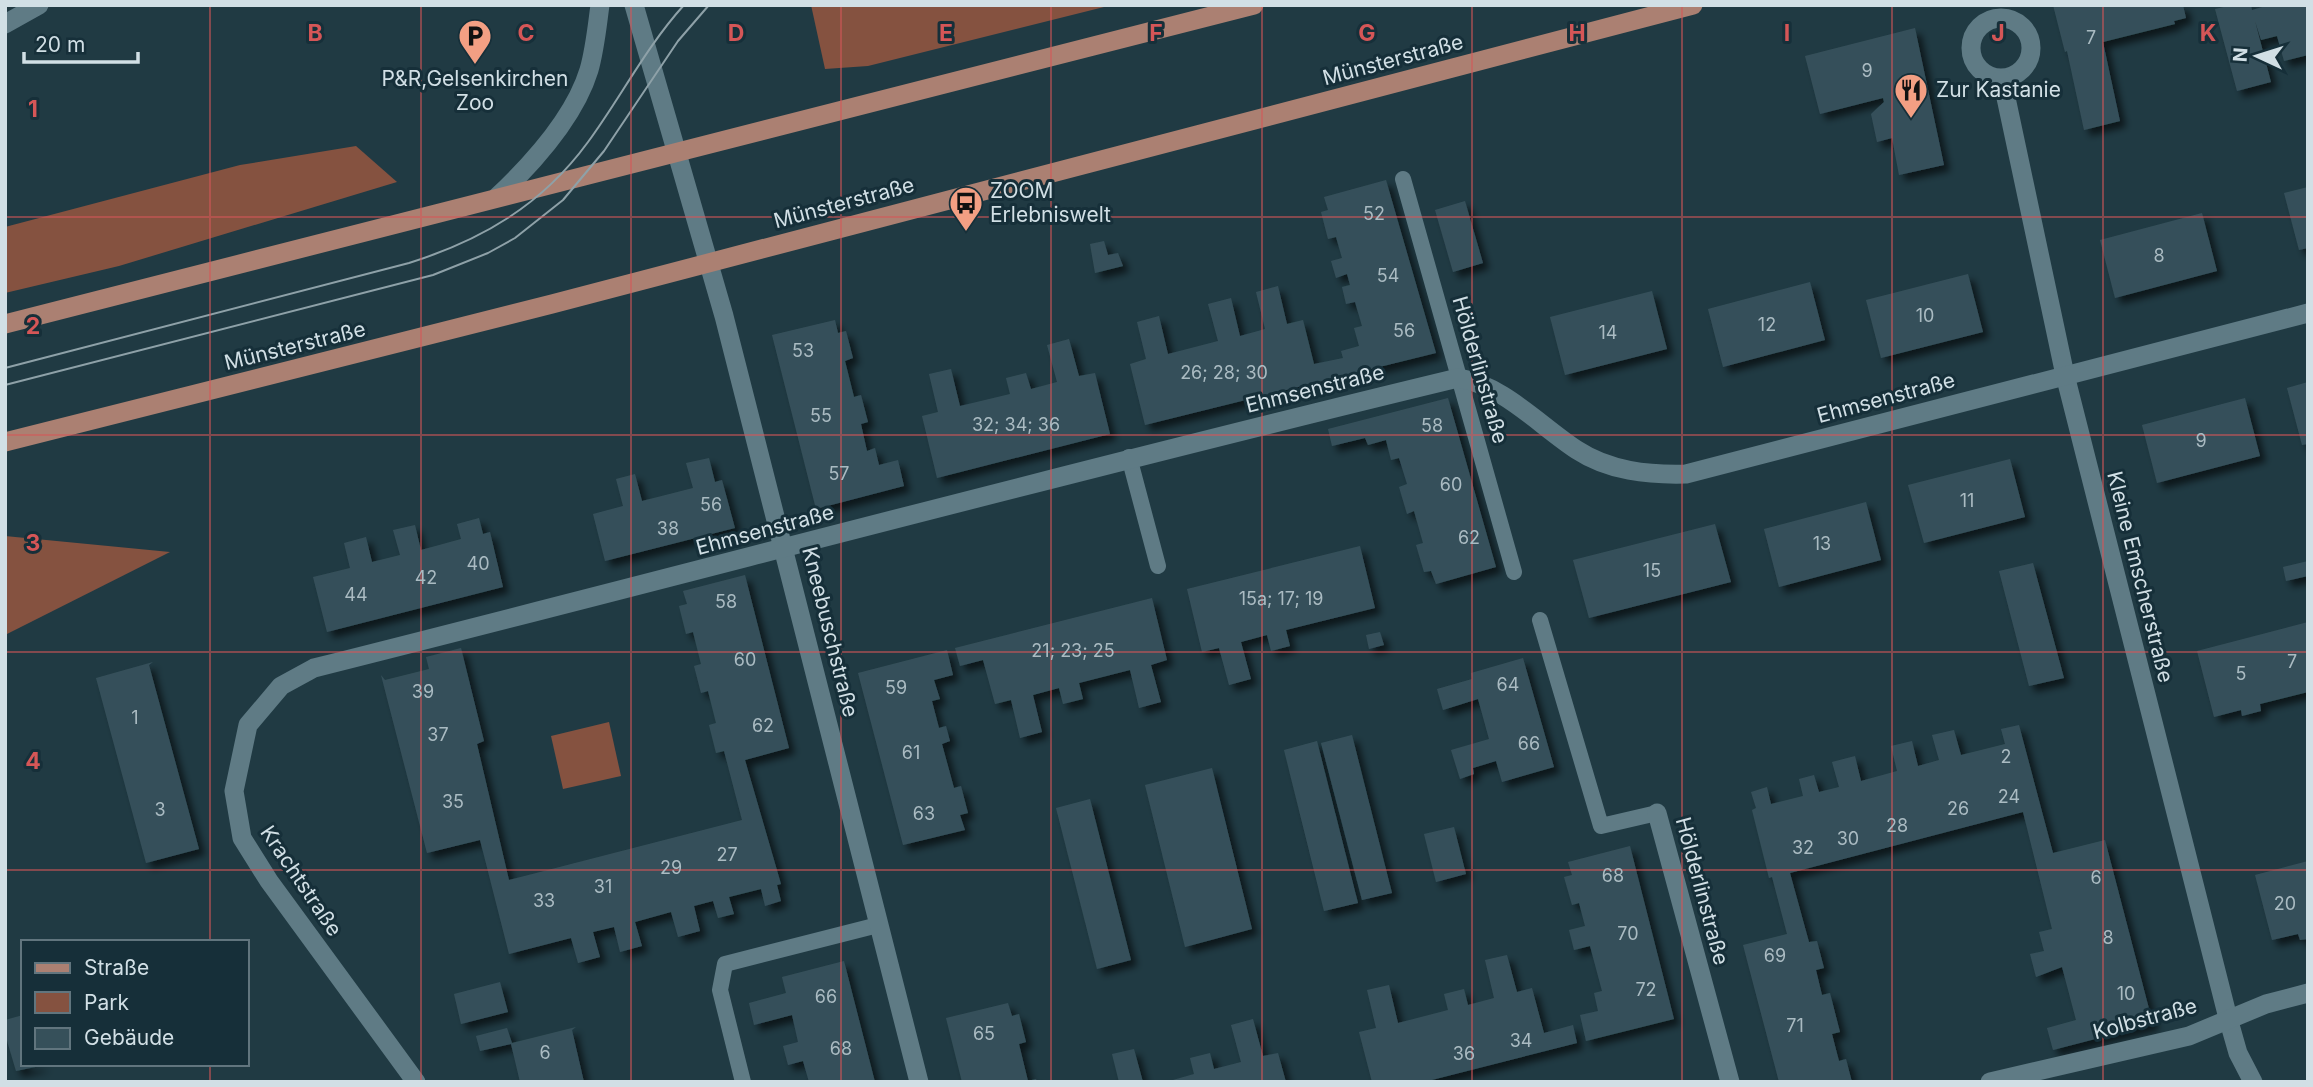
<svg xmlns="http://www.w3.org/2000/svg" width="2313" height="1087" viewBox="0 0 2313 1087" font-family="Inter,sans-serif">
  <style>
    .green { fill: #855240 }
    .building { fill: #36505a; filter: url(#shadow) }
    .lines { fill: none; stroke-linecap: round; stroke-linejoin: round }
    .service { stroke: #5f7b85; stroke-width: 16 }
    .minor { stroke: #5f7b85; stroke-width: 19 }
    .primary { stroke: #ab8072; stroke-width: 19 }
    .tram { stroke: #8ea1a8; stroke-width: 2 }
    .grid { fill: none; stroke: #d55657; stroke-width: 2; stroke-opacity: 0.55 }
    .labels { text-anchor: middle; stroke-width: 6; stroke-linejoin: round; paint-order: stroke }
    .number-label { font-size: 18px; fill: #aabbc2 }
    .street-label { font-size: 21px; fill: #d1dfe5; stroke: #162f39 }
    .poi-label { font-size: 21px; fill: #d1dfe5; stroke: #162f39; text-anchor: start }
    .grid-label { font-size: 23px; text-anchor: middle; font-weight: bold; fill: #d55657; stroke: #162f39; stroke-width: 6; stroke-linejoin: round; paint-order: stroke }
  </style>
  <defs>
    <filter id="shadow"><feDropShadow dx="6" dy="6" stdDeviation="3.5" flood-color="#0009"/></filter>
  </defs>
  <rect width="100%" height="100%" fill="#203a43"/>
  <!-- green -->
  <g class="green">
    <path d="M811,5H1112L868,66L825,69Z"/>
    <path d="M356,146L397,182L119,266L5,293V227L240,165Z"/>
    <path d="M5,536L170,552L5,635Z"/>
    <path d="M609,722L621,776L563,789L551,736Z"/>
  </g>
  <!-- building -->
  <g class="building">
    <path d="M2053,5H2183L2186,18L2174,21L2175,24L2103,42L2120,121L2084,130L2067,51L2065,52Z"/>
    <path d="M2232,5H2251L2252,10L2269,5H2308V55L2284,61L2277,36L2261,40L2255,21L2271,82L2237,91L2215,9Z"/>
    <path d="M1915,28L1944,165L1899,175L1892,138L1877,142L1871,114L1884,102L1883,98L1820,114L1805,56Z"/>
    <path d="M1386,180L1436,353L1145,425L1130,364L1146,359L1137,322L1159,316L1168,354L1218,341L1208,304L1231,298L1240,336L1265,329L1256,292L1278,286L1287,324L1303,320L1314,364L1343,358L1341,351L1359,346L1354,328L1362,326L1355,302L1346,304L1342,287L1350,285L1347,274L1336,278L1331,261L1342,258L1336,237L1328,239L1321,212L1328,210L1324,197Z"/>
    <path d="M2308,187V248L2299,250L2284,193Z"/>
    <path d="M1465,201L1483,263L1453,272L1435,210Z"/>
    <path d="M2202,213L2217,271L2115,298L2100,240Z"/>
    <path d="M1104,241L1108,255L1118,253L1123,266L1095,273L1090,244Z"/>
    <path d="M1968,274L1983,332L1881,358L1866,300Z"/>
    <path d="M1810,282L1825,340L1723,367L1708,309Z"/>
    <path d="M1652,291L1667,349L1565,375L1550,317Z"/>
    <path d="M835,320L838,333L846,331L853,358L845,361L854,397L861,395L868,422L861,424L867,451L875,448L879,465L898,460L904,486L816,509L772,335Z"/>
    <path d="M1069,339L1079,376L1095,373L1110,434L937,478L922,416L938,412L929,374L951,369L960,406L1010,394L1006,378L1026,373L1031,389L1057,382L1047,345Z"/>
    <path d="M2308,382V444L2302,445L2287,388Z"/>
    <path d="M1448,398L1496,567L1436,584L1431,571L1424,572L1416,545L1423,543L1414,511L1407,514L1399,487L1407,484L1399,458L1391,460L1386,440L1368,445L1365,438L1332,446L1328,429Z"/>
    <path d="M2245,398L2260,456L2157,483L2142,425Z"/>
    <path d="M709,458L715,482L722,480L735,528L605,561L593,514L623,506L616,479L635,474L642,501L693,488L686,463Z"/>
    <path d="M2010,459L2025,517L1924,543L1908,485Z"/>
    <path d="M1866,502L1881,560L1779,587L1764,529Z"/>
    <path d="M479,518L483,534L490,532L503,587L327,632L313,577L350,568L344,543L366,537L372,562L400,555L393,530L415,525L421,550L461,539L457,524Z"/>
    <path d="M1715,524L1731,582L1589,618L1573,560Z"/>
    <path d="M1360,546L1375,608L1286,630L1290,646L1271,651L1267,635L1241,642L1251,679L1229,685L1219,648L1202,652L1187,589Z"/>
    <path d="M2308,561V576L2286,581L2283,567Z"/>
    <path d="M2033,563L2064,678L2029,686L1999,571Z"/>
    <path d="M745,575L789,748L745,760L781,884L777,885L781,901L765,906L761,889L729,897L734,914L718,918L713,901L694,906L700,931L678,937L671,912L635,922L642,946L620,952L614,927L593,932L600,957L578,963L571,938L509,954L480,840L427,853L381,675L385,680L429,669L426,657L461,648L484,741L477,744L509,880L742,820L724,751L716,753L709,725L716,723L708,691L701,693L694,666L701,664L693,632L686,634L679,606L687,604L683,591Z"/>
    <path d="M1152,598L1167,660L1151,665L1161,702L1139,708L1130,670L1079,683L1083,699L1063,704L1059,688L1033,695L1042,732L1020,738L1011,700L995,704L983,660L960,666L955,648Z"/>
    <path d="M2308,622V692L2260,704L2261,711L2242,716L2241,710L2214,717L2197,651Z"/>
    <path d="M1380,632L1384,645L1369,649L1366,635Z"/>
    <path d="M947,650L953,675L934,680L940,699L932,701L939,728L946,726L950,741L942,744L954,788L961,786L968,813L960,815L965,830L903,845L858,673Z"/>
    <path d="M1523,658L1554,767L1502,782L1496,761L1473,768L1474,774L1460,779L1451,750L1489,739L1478,699L1443,710L1437,689L1472,679L1471,673Z"/>
    <path d="M153,662L149,665L199,849L146,863L96,678Z"/>
    <path d="M2019,725L2053,853L2105,840L2153,1024L2053,1050L2047,1028L2076,1020L2062,967L2036,977L2030,954L2044,951L2039,932L2052,929L2023,812L1790,873L1809,942L1817,941L1824,968L1816,970L1822,995L1830,993L1840,1032L1832,1034L1839,1061L1846,1059L1852,1082H1779L1743,945L1787,934L1772,877L1769,878L1752,810L1756,808L1751,792L1767,787L1771,804L1803,796L1799,779L1814,775L1819,792L1839,787L1832,762L1855,756L1861,781L1897,771L1891,746L1912,741L1918,766L1939,760L1932,735L1954,730L1961,755L2005,744L2001,729Z"/>
    <path d="M1352,735L1392,893L1362,900L1321,743Z"/>
    <path d="M1317,741L1358,903L1324,911L1284,750Z"/>
    <path d="M1212,768L1252,929L1185,947L1145,785Z"/>
    <path d="M1090,799L1131,960L1097,969L1056,808Z"/>
    <path d="M1454,827L1466,874L1436,882L1424,834Z"/>
    <path d="M1630,846L1674,1019L1586,1041L1580,1015L1598,1011L1594,993L1602,991L1590,946L1574,950L1569,930L1585,926L1579,903L1572,905L1564,877L1572,875L1568,862Z"/>
    <path d="M2308,861V939L2300,940L2298,934L2272,940L2255,875Z"/>
    <path d="M1507,955L1517,992L1532,988L1544,1033L1573,1025L1577,1043L1424,1082H1372L1359,1032L1376,1028L1367,990L1389,985L1398,1023L1448,1010L1444,994L1464,989L1468,1005L1494,998L1485,960Z"/>
    <path d="M844,961L875,1082H809L803,1061L788,1065L783,1046L798,1042L792,1015L754,1025L749,1003L786,993L782,977Z"/>
    <path d="M500,982L508,1012L461,1024L454,994Z"/>
    <path d="M1008,1003L1012,1016L1019,1014L1026,1042L1019,1044L1028,1081L1036,1079L1037,1082H962L946,1018Z"/>
    <path d="M23,1015V1064L45,1065L16,1071L5,1034V1020Z"/>
    <path d="M1253,1019L1263,1056L1278,1053L1286,1082H1166L1194,1074L1190,1058L1210,1053L1214,1069L1241,1062L1231,1025Z"/>
    <path d="M576,1027L572,1030L584,1082H520L511,1044L480,1051L476,1036L507,1028L512,1043Z"/>
    <path d="M1134,1049L1143,1082H1119L1112,1054Z"/>
  </g>
  <g class="lines">
    <!-- service -->
    <g class="service">
      <path d="M1403,179L1514,572"/>
      <path d="M1129,457L1158,566"/>
      <path d="M1540,620L1601,826L1657,813"/>
      <path d="M743,1082L720,990L725,964L878,925"/>
    </g>
    <!-- minor -->
    <g class="minor">
      <path d="M634,5L724,316L919,1082"/>
      <circle cx="2001" cy="48" r="30"/>
      <path d="M5,24L39,5"/>
      <path d="M2002,79L2065,375L2228,1018L2238,1053L2253,1082"/>
      <path d="M497,197C532,164 575,116 589,70C595,49 597,27 600,5"/>
      <path d="M1657,813L1730,1082"/>
      <path d="M416,1082L269,881L242,838L234,791L248,725L281,686L314,668C696,572 1075,470 1458,378C1503,385 1539,425 1577,450C1609,471 1648,475 1686,474L2308,313"/>
      <path d="M1990,1082L2189,1036L2266,1004L2308,993"/>
    </g>
    <!-- primary -->
    <g class="primary">
      <path d="M5,324L1254,5"/>
      <path d="M5,442L552,304L1693,5"/>
    </g>
    <!-- tram -->
    <g class="tram">
      <path d="M5,368L409,263C482,240 542,205 588,142C621,97 646,47 684,5"/>
      <path d="M5,385L433,275L488,253L515,238L563,200L604,151L678,41L709,5"/>
    </g>
  </g>
  <!-- grid -->
  <path class="grid" d="M210,5V942M421,5V1082M631,5V1082M841,5V1082M1051,5V1082M1262,5V1082M1472,5V1082M1682,5V1082M1892,5V1082M2103,5V1082M5,217H2308M5,435H2308M5,652H2308M5,870H2308M210,1064V1082"/>
  <!-- icons -->
  <defs>
    <symbol id="parking-pin" viewBox="-11 -11 22 30"><path d="M0 17L-7.5 6A9.5 9.5 0 1 1 7.5 6Z" fill="#f39f83" stroke="#162f39"/><path d="M-3.5-5.5H1a3.5 3.5 0 0 1 0 7H-1V5.5H-3.5ZM-1-3.4V-.6H.8a1.4 1.4 0 0 0 0-2.8Z" fill="#111"/></symbol>
    <symbol id="restaurant-pin" viewBox="-11 -11 22 30"><path d="M0 17L-7.5 6A9.5 9.5 0 1 1 7.5 6Z" fill="#f39f83" stroke="#162f39"/><path d="M-5-6h1v4h1v-4h1v4h1v-4h1v5L-1.5 .5V6h-2V.5L-5-1ZM5-6V6H3V1.5H1.5Q1.5-4 5-6Z" fill="#111"/></symbol>
    <symbol id="bus-pin" viewBox="-11 -11 22 30"><path d="M0 17L-7.5 6A9.5 9.5 0 1 1 7.5 6Z" fill="#f39f83" stroke="#162f39"/><path d="M-5-6H5V4H4V6H2V4H-2V6H-4V4H-5ZM-3.5-4V0h7V-4ZM-3.5 1.2v1.5H-2V1.2ZM2 1.2v1.5H3.5V1.2Z" fill="#111"/></symbol>
  </defs>
  <g fill-rule="evenodd">
    <use href="#parking-pin" x="456" y="17" width="38" height="52"/>
    <use href="#restaurant-pin" x="1892" y="71" width="38" height="52"/>
    <use href="#bus-pin" x="947" y="184" width="38" height="52"/>
  </g>
  <g class="labels">
    <!-- number labels -->
    <g class="number-label">
      <text x="2091" y="44">7</text>
      <text x="1867" y="77">9</text>
      <text x="1374" y="220">52</text>
      <text x="2159" y="262">8</text>
      <text x="1388" y="282">54</text>
      <text x="1925" y="322">10</text>
      <text x="1767" y="331">12</text>
      <text x="1404" y="337">56</text>
      <text x="1608" y="339">14</text>
      <text x="803" y="357">53</text>
      <text x="1224" y="379">26; 28; 30</text>
      <text x="821" y="422">55</text>
      <text x="1016" y="431">32; 34; 36</text>
      <text x="1432" y="432">58</text>
      <text x="2201" y="447">9</text>
      <text x="839" y="480">57</text>
      <text x="1451" y="491">60</text>
      <text x="1967" y="507">11</text>
      <text x="711" y="511">56</text>
      <text x="668" y="535">38</text>
      <text x="1469" y="544">62</text>
      <text x="1822" y="550">13</text>
      <text x="478" y="570">40</text>
      <text x="1652" y="577">15</text>
      <text x="426" y="584">42</text>
      <text x="356" y="601">44</text>
      <text x="1281" y="605">15a; 17; 19</text>
      <text x="726" y="608">58</text>
      <text x="1073" y="657">21; 23; 25</text>
      <text x="745" y="666">60</text>
      <text x="2292" y="668">7</text>
      <text x="2241" y="680">5</text>
      <text x="1508" y="691">64</text>
      <text x="896" y="694">59</text>
      <text x="423" y="698">39</text>
      <text x="135" y="724">1</text>
      <text x="763" y="732">62</text>
      <text x="438" y="741">37</text>
      <text x="1529" y="750">66</text>
      <text x="911" y="759">61</text>
      <text x="2006" y="763">2</text>
      <text x="2009" y="803">24</text>
      <text x="453" y="808">35</text>
      <text x="1958" y="815">26</text>
      <text x="160" y="816">3</text>
      <text x="924" y="820">63</text>
      <text x="1897" y="832">28</text>
      <text x="1848" y="845">30</text>
      <text x="1803" y="854">32</text>
      <text x="727" y="861">27</text>
      <text x="671" y="874">29</text>
      <text x="1613" y="882">68</text>
      <text x="2096" y="884">6</text>
      <text x="603" y="893">31</text>
      <text x="544" y="907">33</text>
      <text x="2285" y="910">20</text>
      <text x="1628" y="940">70</text>
      <text x="2108" y="944">8</text>
      <text x="1775" y="962">69</text>
      <text x="1646" y="996">72</text>
      <text x="2126" y="1000">10</text>
      <text x="826" y="1003">66</text>
      <text x="1795" y="1032">71</text>
      <text x="984" y="1040">65</text>
      <text x="1521" y="1047">34</text>
      <text x="841" y="1055">68</text>
      <text x="545" y="1059">6</text>
      <text x="1464" y="1060">36</text>
    </g>
    <!-- street labels -->
    <g class="street-label">
      <text transform="translate(1393 60) rotate(-15)" y="7">Münsterstraße</text>
      <text transform="translate(844 203) rotate(-15)" y="7">Münsterstraße</text>
      <text transform="translate(295 346) rotate(-14)" y="7">Münsterstraße</text>
      <text transform="translate(1480 370) rotate(74)" y="7">Hölderlinstraße</text>
      <text transform="translate(1315 389) rotate(-14)" y="7">Ehmsenstraße</text>
      <text transform="translate(1886 398) rotate(-15)" y="7">Ehmsenstraße</text>
      <text transform="translate(765 530) rotate(-15)" y="7">Ehmsenstraße</text>
      <text transform="translate(2140 577) rotate(76)" y="7">Kleine Emscherstraße</text>
      <text transform="translate(830 632) rotate(76)" y="7">Kneebuschstraße</text>
      <text transform="translate(301 881) rotate(56)" y="7">Krachtstraße</text>
      <text transform="translate(1702 891) rotate(75)" y="7">Hölderlinstraße</text>
      <text transform="translate(2145 1019) rotate(-15)" y="7">Kolbstraße</text>
    </g>
    <!-- poi labels -->
    <g class="poi-label">
      <text x="475" y="86" text-anchor="middle">P&amp;R,Gelsenkirchen<tspan x="475" dy="24">Zoo</tspan></text>
      <text x="1936" y="97">Zur Kastanie</text>
      <text x="990" y="198">ZOOM<tspan x="990" dy="24">Erlebniswelt</tspan></text>
    </g>
  </g>
  <g class="grid-label">
    <text x="315" y="41">B</text>
    <text x="526" y="41">C</text>
    <text x="736" y="41">D</text>
    <text x="946" y="41">E</text>
    <text x="1156" y="41">F</text>
    <text x="1367" y="41">G</text>
    <text x="1577" y="41">H</text>
    <text x="1787" y="41">I</text>
    <text x="1998" y="41">J</text>
    <text x="2208" y="41">K</text>
    <text x="33" y="117">1</text>
    <text x="33" y="334">2</text>
    <text x="33" y="551">3</text>
    <text x="33" y="769">4</text>
  </g>
  <!-- border -->
  <rect width="2313" height="1087" fill="none" stroke="#d1dfe5" stroke-width="14"/>
  <!-- legend -->
  <rect x="21" y="940" width="228" height="126" fill="#162f39" stroke="#61757e" stroke-width="2"/>
  <rect x="35" y="963" width="35" height="10" fill="#ab8072" stroke="#61757e" stroke-width="2"/>
  <text x="84" y="975" font-size="21" fill="#d1dfe5">Straße</text>
  <rect x="35" y="992" width="35" height="21" fill="#855240" stroke="#61757e" stroke-width="2"/>
  <text x="84" y="1010" font-size="21" fill="#d1dfe5">Park</text>
  <rect x="35" y="1028" width="35" height="21" fill="#36505a" stroke="#61757e" stroke-width="2"/>
  <text x="84" y="1045" font-size="21" fill="#d1dfe5">Gebäude</text>
  <!-- north arrow -->
  <g transform="translate(2257 56) rotate(274)" stroke="#162f39" stroke-width="5" paint-order="stroke">
  <path d="M0-5L12 26L0 18L-12 26Z" fill="#d1dfe5"/>
  <text y="-10" font-size="19" font-weight="bold" text-anchor="middle" fill="#d1dfe5">N</text>
  </g>
  <!-- scale -->
  <path d="M24 52v10h114v-10" fill="none" stroke="#d1dfe5" stroke-width="3.5"/>
  <text x="35" y="52" font-size="21" fill="#d1dfe5" stroke="#162f39" stroke-width="5" paint-order="stroke">20 m</text>
</svg>
